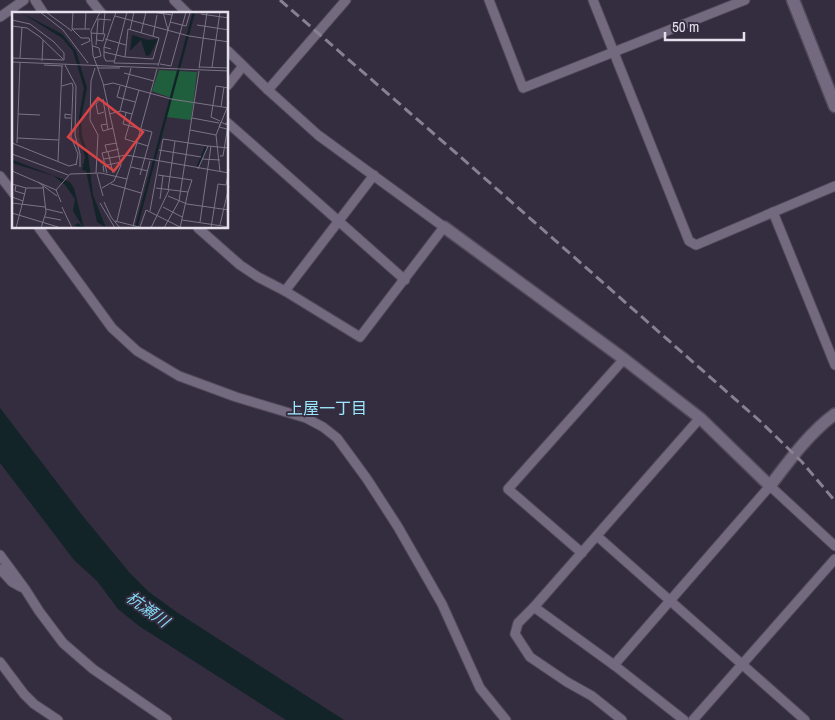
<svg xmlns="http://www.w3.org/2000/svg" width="835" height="720" viewBox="0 0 835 720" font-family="'Archivo Narrow','Noto Sans JP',sans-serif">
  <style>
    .water { fill: #132429 }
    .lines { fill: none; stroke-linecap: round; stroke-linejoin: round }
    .minor-casing { stroke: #514959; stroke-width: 11 }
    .tertiary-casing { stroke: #514959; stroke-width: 14 }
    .secondary-casing { stroke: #514959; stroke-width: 15 }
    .minor { stroke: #746a80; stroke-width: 9 }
    .tertiary { stroke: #746a80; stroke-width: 11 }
    .secondary { stroke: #746a80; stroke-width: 12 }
    .rail { stroke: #888191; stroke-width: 3; stroke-dasharray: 10 5; stroke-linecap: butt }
    .labels { text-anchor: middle; stroke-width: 4; stroke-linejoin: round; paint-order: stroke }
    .neighbourhood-label { font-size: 16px; fill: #9ce6fe; stroke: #342c3f }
    .water-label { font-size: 16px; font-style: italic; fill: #83d9f3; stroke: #342c3f }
    .inset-river { fill: none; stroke: #132429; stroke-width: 2.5 }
    .inset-road { fill: none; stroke: #7b7485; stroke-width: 1 }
    .view { fill: #d84446; fill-opacity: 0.15; stroke: #d84446; stroke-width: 2.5 }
    .inset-edge { fill: none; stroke: #e6e0ed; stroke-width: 2.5 }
  </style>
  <rect width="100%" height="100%" fill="#342c3f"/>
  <!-- water -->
  <path class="water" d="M0,408L82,515L129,572L149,592L175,611L344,720H286L139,626L118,609L97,581L74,560L0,463Z"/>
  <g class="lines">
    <defs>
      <g id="minor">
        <path d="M35,0L44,14"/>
        <path d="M91,0L102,14"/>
        <path d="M174,0L188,14"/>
        <path d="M489,0L523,88L745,0"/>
        <path d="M593,0L689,241L696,245L835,186"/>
        <path d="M0,17L24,0"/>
        <path d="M228,51L268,90L318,135L444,227L360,337L285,291L374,175"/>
        <path d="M228,85L243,66"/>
        <path d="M268,90L346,0"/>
        <path d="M228,123L405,280"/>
        <path d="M0,176L14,194"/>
        <path d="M773,212L835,365"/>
        <path d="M39,228L112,328L137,351L179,376L236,397L306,418L323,427L337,438L367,479L398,527L442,604L480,688L506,720"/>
        <path d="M198,228L240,265L258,277L285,291"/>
        <path d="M597,536L805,720"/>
        <path d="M582,553L508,489L624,359"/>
        <path d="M0,555L25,589L39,611L63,643L93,669L167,720"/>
        <path d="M0,569L12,582L21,587"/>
        <path d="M534,607L518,623L515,634L530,657L567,682L592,696L622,720"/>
        <path d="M0,662L24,694L34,704L58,720"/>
        <path d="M614,665L770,486L835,546"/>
        <path d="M684,720L614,665L534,607L700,418"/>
        <path d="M693,720L835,559"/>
      </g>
      <path id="tertiary" d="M444,227L624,359L700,418L770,486C789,461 809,433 835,414"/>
      <path id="secondary" d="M793,0L835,106"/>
    </defs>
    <!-- minor casing -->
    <use href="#minor" class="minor-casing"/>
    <!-- tertiary casing -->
    <use href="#tertiary" class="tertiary-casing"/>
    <!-- secondary casing -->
    <use href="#secondary" class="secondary-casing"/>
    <!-- minor -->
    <use href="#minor" class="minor"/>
    <!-- tertiary -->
    <use href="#tertiary" class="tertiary"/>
    <!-- secondary -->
    <use href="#secondary" class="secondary"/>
    <!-- rail -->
    <path class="rail" d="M280,0L456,153L761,422L802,462L835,501"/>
  </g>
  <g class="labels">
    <!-- neighbourhood labels -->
    <g class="neighbourhood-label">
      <text x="327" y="414">上屋一丁目</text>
    </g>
    <!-- water labels -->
    <g class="water-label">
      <text transform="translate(148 609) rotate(36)" y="6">杭瀬川</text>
    </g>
  </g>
  <!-- overview -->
  <g transform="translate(12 12)">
    <rect width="216" height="216" fill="#342c3f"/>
    <path d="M147,58L185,60L179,108L154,105L159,86L140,79Z" fill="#205f3d"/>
    <path d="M8,0L50,22L64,39L75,76L69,106L70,124L76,142L81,183L94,216L85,210L74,159L70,158L73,145L67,124V105L72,76L61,39L50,26ZM120,23L136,28L146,27L138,43L134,44L129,28L118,39ZM1,148L58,170L62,176L72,216L62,214L66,211L71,215L61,199L63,187L53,173L42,164L0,151Z" fill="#132429"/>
    <path class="inset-river" d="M186,154L194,135M124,216L182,0"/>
    <path class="inset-road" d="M28,0L51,18L76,51M34,0L60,19M61,0L60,17H78M88,0L79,19L81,43L91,71L109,153L102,169L90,176M115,0L102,51L146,52M140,0L160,3M151,0L156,18M189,2L217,6M103,4L177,24L217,30M0,8L18,12L42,30L52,41V48M158,10L174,14L178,1M185,13L217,18M0,14L15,16L28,25L51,47M60,17L69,26H77L78,29L69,33M73,17L74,0M118,18L122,0M79,21L93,22L91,29L85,28M129,21L134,0M91,22L93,0M141,24L145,3M93,27L114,33M84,33L86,7L99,8M81,34L87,36L89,44L82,46M92,35L104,0M99,37L92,35V45L94,49H102M92,40L113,45L141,47L147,26L116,17L113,45M0,46L52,48M8,46L10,15M30,49L31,28M0,50L217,59M148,52L159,54L174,0M32,53L51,54M53,53L64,74L63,123L68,142V155M146,54L161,0M187,55L217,56M200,55L208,0M83,56L79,69L78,108L86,123L84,161M86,56H108M187,56L195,0M112,61L142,69M92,73L101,71L159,87L217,96M50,74L60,71L61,75L59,125L66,142L64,153M108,74L105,85L123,90M127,78L113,127L136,134M88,87L84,92L86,102L92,100M91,87L96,118M209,95L212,75M108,99L119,56M114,101L111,112L140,120L128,163M6,102L28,103M97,102L109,99L120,102M59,103L53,102V106H59M180,106L207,111M208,109L199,105L204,74L217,76M95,112L89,113L91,119L101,116M215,117L207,115L209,110L213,112L217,109M178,118L204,123M5,126L47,128M0,131L57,154L65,152M5,131L8,51M147,138L189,145M95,140L93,133L105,131M96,140L101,161M0,142L56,163M208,144H211L216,113L213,112M92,147L114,143L217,161M190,147L208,148M46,149L50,54M119,155L136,159M186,157L196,134L217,136M0,159L44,178M92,160L91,154L109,150M208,160L204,123L217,91M95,161L90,141L107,137M85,162L91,184M146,163L180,168L176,180M26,170L45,184M0,172L14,176H31M99,172L129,181M4,173L3,179L13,182M144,176L176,180L168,216M156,178L163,129M156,184L175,192L217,198M0,185L11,189L14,176M148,187L151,164M49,190L44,178L58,162L89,161L115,167L145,57M92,190L99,205L108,216M0,191L33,195M88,191L103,216M50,195L60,216M151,195L170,205M34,197L51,201M138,199L151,127L196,134M0,201L46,215M33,205L49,208M170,208L217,215M103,209L127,215M105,209L115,167M188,210L199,134M208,213L217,174M121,214L138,149M128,215L134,198L168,215M4,216L11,189M29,216L34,200L31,174M139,216L157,178M152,216L167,189L187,59M199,216L206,172L214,173L217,157"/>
    <path class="view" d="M86,86L131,120L102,159L56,125Z"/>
    <rect width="216" height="216" class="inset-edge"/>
  </g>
  <!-- scale -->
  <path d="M665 32v8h79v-8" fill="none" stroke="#e6e0ed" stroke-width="2.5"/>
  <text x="672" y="32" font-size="15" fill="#e6e0ed" stroke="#342c3f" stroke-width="4" paint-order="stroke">50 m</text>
</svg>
